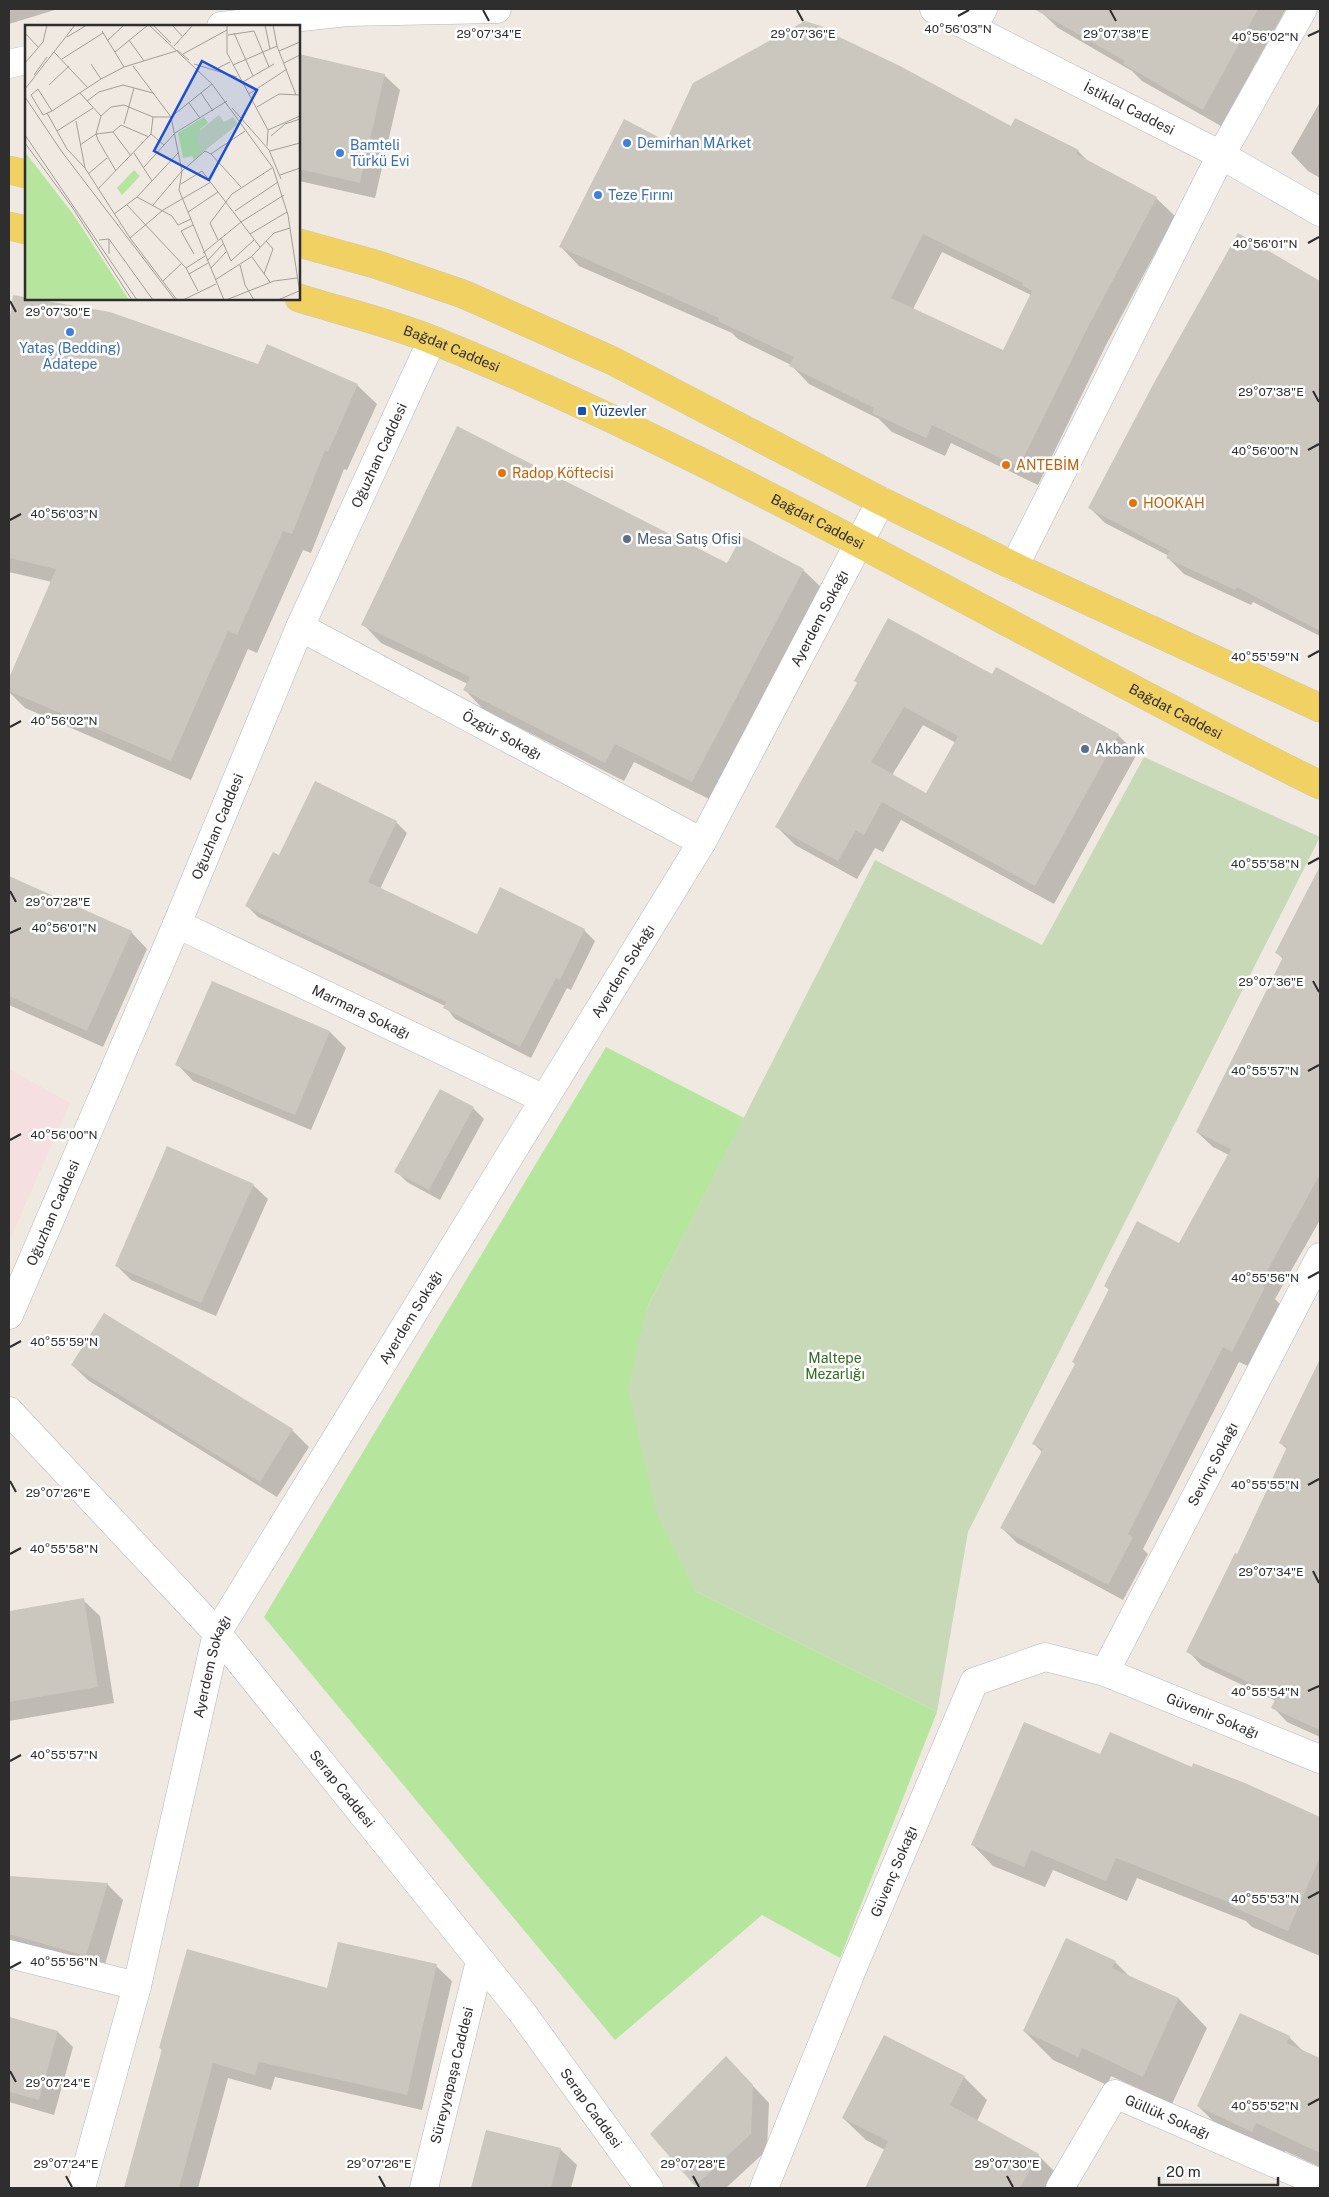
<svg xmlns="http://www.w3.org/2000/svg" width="1329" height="2197" viewBox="0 0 1329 2197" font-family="'Public Sans',sans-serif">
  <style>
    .medical { fill: #f5dfe0 }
    .green { fill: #b6e59e }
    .cemetery { fill: #c8d9b8 }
    .shadow { fill: #0003; fill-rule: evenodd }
    .building { fill: #cbc7bf; fill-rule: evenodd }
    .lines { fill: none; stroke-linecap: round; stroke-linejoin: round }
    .minor-casing { stroke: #b4b7c1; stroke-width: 29 }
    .major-casing { stroke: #c9c9c9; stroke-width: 29 }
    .minor { stroke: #fff; stroke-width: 28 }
    .major { stroke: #f2d163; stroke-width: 28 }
    .ticks { fill: none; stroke: #2e2e2e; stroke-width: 2 }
    .shop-dot { fill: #3f7fe0; stroke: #fff; stroke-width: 2 }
    .transit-dot { fill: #1a4fb4; stroke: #fff; stroke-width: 2 }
    .food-dot { fill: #e8710a; stroke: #fff; stroke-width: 2 }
    .service-dot { fill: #5c6f8a; stroke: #fff; stroke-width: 2 }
    .labels { text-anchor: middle; stroke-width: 5; stroke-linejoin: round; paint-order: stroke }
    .street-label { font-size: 14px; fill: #2e2e2e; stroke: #fff }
    .shop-label { font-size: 14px; fill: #366cbe; stroke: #fff; text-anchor: start }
    .transit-label { font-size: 14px; fill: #164399; stroke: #fff; text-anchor: start }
    .food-label { font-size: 14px; fill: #c56008; stroke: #fff; text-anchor: start }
    .service-label { font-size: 14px; fill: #4e5e75; stroke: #fff; text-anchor: start }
    .park-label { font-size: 14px; fill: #2c6e1b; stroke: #fff }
    .inset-road { fill: none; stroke: #a29e99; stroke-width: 1 }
    .view { fill: #1d4ed8; fill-opacity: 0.15; stroke: #1d4ed8; stroke-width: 2.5 }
    .inset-edge { fill: none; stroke: #2e2e2e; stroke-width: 2.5 }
    .ticks-label { font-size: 12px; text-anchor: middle; fill: #2e2e2e; stroke: #fff; stroke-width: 5; stroke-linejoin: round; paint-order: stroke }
  </style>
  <rect width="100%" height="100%" fill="#efe9e1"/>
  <!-- medical -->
  <path class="medical" d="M9,1069L70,1103L9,1241Z"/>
  <!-- green -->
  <path class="green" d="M606,1047L744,1118L646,1310L695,1591L937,1712L840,1958L762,1915L615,2040L264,1617Z"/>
  <!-- cemetery -->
  <path class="cemetery" d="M1144,757L1320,837L968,1532L937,1712L695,1591L657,1515L628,1389L646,1310L875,860L1042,945Z"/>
  <!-- shadow -->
  <g class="shadow">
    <path d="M9,9H58L9,24Z"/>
    <path d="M1041,9H1286L1221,126L1142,81L1132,71L1058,28L1040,11Z"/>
    <path d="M832,31L839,38L1011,128L1078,151L1090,163L1156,198L1175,216L1106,345L1038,485L951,443L945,456L892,432L879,419L809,384L791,365L738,339L732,333L579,266L561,247L666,143ZM942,252L1031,295L1003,352L913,309Z"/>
    <path d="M299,56L384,75L400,90L375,198L299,181Z"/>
    <path d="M1320,102V178L1308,171L1291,153Z"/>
    <path d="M1298,271L1320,283V636L1253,602L1251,605L1184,574L1168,558L1169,556L1105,523L1090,508Z"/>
    <path d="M14,297L258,365L357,385L377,404L347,470L344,469L311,553L303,550L257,653L248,649L191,780L25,708L9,692V681L52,582L9,572V332Z"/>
    <path d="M728,565L803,570L822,588L711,800L634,762L624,781L483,709L465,690L468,684L381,643L363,624Z"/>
    <path d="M993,675L1118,735L1137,754L1054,904L901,820L883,852L875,848L857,879L795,845L777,827L858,683ZM923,725L956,743L927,795L892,775Z"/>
    <path d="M396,822L407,833L380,889L477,936L584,930L595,941L571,990L567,988L531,1058L455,1019L445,1006L258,917L247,906L280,857Z"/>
    <path d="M1320,869V1220L1275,1299L1280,1304L1248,1366L1239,1362L1143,1549L1148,1554L1123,1600L1017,1543L1002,1528L1042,1452L1034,1444L1076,1364L1109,1290L1105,1286L1180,1245L1229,1155L1213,1147L1197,1132L1283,959L1277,953Z"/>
    <path d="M9,878L131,932L147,949L103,1047L9,1005Z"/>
    <path d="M330,1032L346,1048L311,1130L193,1081L177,1064Z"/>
    <path d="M473,1108L484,1119L440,1200L407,1182L396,1171Z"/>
    <path d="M253,1185L268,1199L216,1316L131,1280L117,1266Z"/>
    <path d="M104,1314L292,1430L309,1447L277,1497L89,1381L72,1365Z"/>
    <path d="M1310,1382L1320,1387V1737L1287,1722L1273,1707L1276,1701L1202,1666L1188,1651L1238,1556L1288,1450L1280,1443Z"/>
    <path d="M83,1600L100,1616L114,1703L9,1721V1612Z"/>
    <path d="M1101,1756L1193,1768L1245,1784L1320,1818V1956L1252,1927L1246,1921L1137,1878L1127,1901L1053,1870L1045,1887L993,1866L973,1845Z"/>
    <path d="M9,1878L107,1884L123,1900L103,1972L9,1945Z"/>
    <path d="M1115,1962L1131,1978L1179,1999L1207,2028L1172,2104L1111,2076L1107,2085L1053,2060L1024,2031Z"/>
    <path d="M436,1966L452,1981L422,2110L275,2077L271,2090L228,2078L198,2188H125L163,2051L160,2048L328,1990Z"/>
    <path d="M9,2017L58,2032L73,2047L54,2115L9,2102Z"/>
    <path d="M1289,2037L1304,2052L1320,2059V2167L1285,2151L1281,2160L1227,2135L1198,2106Z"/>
    <path d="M742,2074L769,2103L767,2150L726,2188H699L652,2134Z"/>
    <path d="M964,2077L987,2100L977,2121L1038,2155L1061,2178L1055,2188H866L885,2150L866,2140L843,2118Z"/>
    <path d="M486,2131L560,2149L577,2165L571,2188H473Z"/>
  </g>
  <!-- building -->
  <g class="building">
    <path d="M1034,9H1258L1203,110L1123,64L1125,61Z"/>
    <path d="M805,21L833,30L831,33L900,66L1011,126L1015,118L1079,150L1076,154L1157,197L1088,327L1019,467L932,425L926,438L872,413L874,408L789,366L794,357L718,321L719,318L559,247L624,119L666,141L693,83ZM923,234L1023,283L1022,285L1032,291L1003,350L891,298Z"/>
    <path d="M299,54L385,74L360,183L299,169Z"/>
    <path d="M1238,233L1320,281V631L1237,587L1235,590L1166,558L1170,551L1088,508L1155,381Z"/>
    <path d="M13,295L110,312L258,364L267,344L358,384L328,452L325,450L292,534L283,531L237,635L228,631L171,761L9,691V678L56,569L9,558V324Z"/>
    <path d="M457,426L727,563L742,536L804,569L692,782L615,744L605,763L463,690L470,677L361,625Z"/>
    <path d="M888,618L992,674L996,667L1119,734L1035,886L882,802L864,835L856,830L838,861L775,827L857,683L854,681ZM904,707L958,736L926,793L871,762Z"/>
    <path d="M315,781L397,821L368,882L477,934L500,887L585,929L560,980L556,978L520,1047L443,1008L446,1002L245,906L273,852L279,855Z"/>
    <path d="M1320,866V1174L1260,1284L1265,1287L1232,1352L1223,1347L1128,1534L1133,1537L1108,1585L1000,1528L1043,1449L1032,1444L1075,1364L1072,1362L1109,1289L1104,1286L1137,1221L1179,1243L1231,1149L1196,1132L1283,957L1275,953Z"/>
    <path d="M9,876L132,931L87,1031L9,996Z"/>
    <path d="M212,981L330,1031L295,1115L175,1065Z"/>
    <path d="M440,1089L474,1107L429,1190L394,1172Z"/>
    <path d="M167,1146L254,1184L201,1303L115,1266Z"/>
    <path d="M104,1313L293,1429L260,1482L71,1365Z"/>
    <path d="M1320,1359V1730L1271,1708L1277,1696L1186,1652L1235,1553L1237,1554L1287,1447L1279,1443Z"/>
    <path d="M84,1598L98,1687L9,1702V1611Z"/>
    <path d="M1024,1722L1100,1754L1110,1732L1192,1767L1193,1763L1245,1783L1320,1817V1857L1288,1931L1230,1906L1231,1903L1116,1858L1106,1881L1031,1850L1024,1867L971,1845Z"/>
    <path d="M9,1876L108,1883L86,1956L9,1934Z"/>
    <path d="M1066,1938L1116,1961L1112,1968L1179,1998L1143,2077L1082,2048L1078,2057L1023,2031Z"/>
    <path d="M338,1942L437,1964L407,2095L259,2062L255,2075L213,2063L179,2188H124L162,2049L159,2048L187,1949L327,1988Z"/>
    <path d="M1240,2013L1290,2036L1287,2043L1320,2058V2153L1256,2123L1252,2132L1197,2106Z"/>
    <path d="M9,2017L58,2031L39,2100L9,2092Z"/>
    <path d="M884,2035L965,2076L950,2105L1039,2154L1020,2188H865L888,2141L842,2118Z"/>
    <path d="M726,2056L753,2085L751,2134L695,2186L650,2134Z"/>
    <path d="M486,2130L561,2148L551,2188H471Z"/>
  </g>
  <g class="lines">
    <defs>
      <g id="minor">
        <path id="s1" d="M934,9L1221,155L1320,212"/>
        <path d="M221,26L347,12L497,9"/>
        <path d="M972,28L983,9"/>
        <path d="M9,64L26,60"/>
        <path d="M1014,567L1221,155L1303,9"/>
        <path id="s2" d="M300,627L702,842"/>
        <path id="s3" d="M177,924L544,1099"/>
        <path id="s4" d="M9,1315L177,924L300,627L432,340"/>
        <path id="s5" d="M9,1411L217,1633L521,2011L649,2188"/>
        <path id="s6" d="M1105,1672L1320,1257"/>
        <path d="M9,1954L137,1986"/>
        <path id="s7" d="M81,2188L137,1986L217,1633L702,842L881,501"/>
        <path id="s8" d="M424,2188L480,1961"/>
        <path id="s9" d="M764,2188L856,1960L974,1682L1045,1657L1105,1672L1320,1759"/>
        <path id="s10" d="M1060,2188L1115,2094L1320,2183"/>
      </g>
      <g id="major">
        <path d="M9,170L26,174"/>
        <path d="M9,226L26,230"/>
        <path d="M299,243L375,264L463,294L613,361L881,501L1028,573L1320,708"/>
        <path id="s11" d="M299,298C344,312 391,323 435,341C741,465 1024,639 1320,785"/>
      </g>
    </defs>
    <!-- minor casing -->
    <use href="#minor" class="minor-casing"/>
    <!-- major casing -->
    <use href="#major" class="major-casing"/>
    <!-- minor -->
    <use href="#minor" class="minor"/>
    <!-- major -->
    <use href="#major" class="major"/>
  </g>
  <!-- ticks -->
  <path class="ticks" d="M483,10L489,21M797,10L803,21M1110,10L1116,21M958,16L969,10M1308,36L1319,31M1308,243L1319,237M10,301L16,312M1313,391L1319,402M1308,450L1319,444M10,520L21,514M1308,657L1319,651M10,727L21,721M1308,864L1319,858M10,891L16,902M10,933L21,928M1313,981L1319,992M1308,1071L1319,1065M10,1140L21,1134M1308,1278L1319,1272M10,1347L21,1341M10,1481L16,1492M1308,1485L1319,1479M10,1554L21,1548M1313,1571L1319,1583M1308,1691L1319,1686M10,1761L21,1755M1308,1898L1319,1892M10,1968L21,1962M10,2071L16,2082M1308,2105L1319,2099M66,2176L72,2187M379,2176L385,2187M693,2176L699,2187M1007,2176L1013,2187"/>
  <!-- markers -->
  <g class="shop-dot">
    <circle cx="627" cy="143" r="5"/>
    <circle cx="340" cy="153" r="5"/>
    <circle cx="598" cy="195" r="5"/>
    <circle cx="70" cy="332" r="5"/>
  </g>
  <rect class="transit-dot" x="577" y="406" width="10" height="10" rx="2.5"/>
  <g class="food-dot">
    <circle cx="1006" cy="465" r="5"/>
    <circle cx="502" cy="473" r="5"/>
    <circle cx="1133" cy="503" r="5"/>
  </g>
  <g class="service-dot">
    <circle cx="627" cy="539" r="5"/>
    <circle cx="1085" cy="749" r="5"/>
  </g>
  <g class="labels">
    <!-- street labels -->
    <g class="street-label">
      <text dy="5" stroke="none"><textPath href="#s1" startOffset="219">İstiklal Caddesi</textPath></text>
      <text dy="5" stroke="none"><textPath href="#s11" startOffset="161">Bağdat Caddesi</textPath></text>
      <text dy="5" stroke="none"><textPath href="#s4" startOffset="936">Oğuzhan Caddesi</textPath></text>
      <text dy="5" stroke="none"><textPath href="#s11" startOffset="566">Bağdat Caddesi</textPath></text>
      <text dy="5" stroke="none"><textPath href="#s7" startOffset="1752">Ayerdem Sokağı</textPath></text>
      <text dy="5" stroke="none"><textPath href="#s11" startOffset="971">Bağdat Caddesi</textPath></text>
      <text dy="5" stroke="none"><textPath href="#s2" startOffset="229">Özgür Sokağı</textPath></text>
      <text dy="5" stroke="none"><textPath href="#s4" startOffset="531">Oğuzhan Caddesi</textPath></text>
      <text dy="5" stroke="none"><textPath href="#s7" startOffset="1348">Ayerdem Sokağı</textPath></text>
      <text dy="5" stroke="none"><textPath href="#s3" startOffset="204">Marmara Sokağı</textPath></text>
      <text dy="5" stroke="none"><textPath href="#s4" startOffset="111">Oğuzhan Caddesi</textPath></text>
      <text dy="5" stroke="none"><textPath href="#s7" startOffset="942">Ayerdem Sokağı</textPath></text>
      <text dy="5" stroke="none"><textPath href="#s6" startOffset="234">Sevinç Sokağı</textPath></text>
      <text dy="5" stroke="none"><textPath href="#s7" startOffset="538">Ayerdem Sokağı</textPath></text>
      <text dy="5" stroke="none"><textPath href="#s9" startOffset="801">Güvenir Sokağı</textPath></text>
      <text dy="5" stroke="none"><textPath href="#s5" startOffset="504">Serap Caddesi</textPath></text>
      <text dy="5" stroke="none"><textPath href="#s9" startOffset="342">Güvenç Sokağı</textPath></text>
      <text dy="5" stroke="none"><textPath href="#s8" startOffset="116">Süreyyapaşa Caddesi</textPath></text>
      <text dy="5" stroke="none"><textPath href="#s5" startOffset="909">Serap Caddesi</textPath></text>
      <text dy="5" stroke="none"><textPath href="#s10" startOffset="166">Güllük Sokağı</textPath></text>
    </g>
    <!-- shop labels -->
    <g class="shop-label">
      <text x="637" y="148">Demirhan MArket</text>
      <text x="350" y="150">Bamteli<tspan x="350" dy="16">Türkü Evi</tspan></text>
      <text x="608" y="200">Teze Fırını</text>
      <text x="70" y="353" text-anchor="middle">Yataş (Bedding)<tspan x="70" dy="16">Adatepe</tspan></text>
    </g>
    <!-- transit labels -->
    <g class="transit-label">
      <text x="592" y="416">Yüzevler</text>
    </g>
    <!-- food labels -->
    <g class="food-label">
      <text x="1016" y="470">ANTEBİM</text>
      <text x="512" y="478">Radop Köftecisi</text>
      <text x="1143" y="508">HOOKAH</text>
    </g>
    <!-- service labels -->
    <g class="service-label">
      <text x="637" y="544">Mesa Satış Ofisi</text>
      <text x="1095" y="754">Akbank</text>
    </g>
    <!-- park labels -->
    <g class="park-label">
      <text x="835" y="1363">Maltepe<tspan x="835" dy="16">Mezarlığı</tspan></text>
    </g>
  </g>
  <!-- overview -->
  <g transform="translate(25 25)">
    <rect width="275" height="275" fill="#efe9e1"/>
    <path d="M179,92L183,98L175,104L178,127L169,135L167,131L158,133L153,108ZM0,127L48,189L104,275H0ZM109,145L115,151L97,170L92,163Z" fill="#b6e59e"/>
    <path d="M194,90L199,97L208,92L213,99L178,127L171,116L173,107Z" fill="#c8d9b8"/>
    <path class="inset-road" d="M124,0L187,59L248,143L263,190L275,269M128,0L146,18M147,0L158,12M202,0V28L243,105L242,121M240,0L245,24M248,0L252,21L271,70M77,6L99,42M0,8L13,22M209,8L228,51M203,10L229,6L244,42M42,12L62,0M104,15L119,36M82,16L99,0M18,17L22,0M149,21L168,0M152,25L164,35M254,26L275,17M29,27L63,63M90,27L123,0M158,29L202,5M37,34L78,8M0,38L18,17M259,38L275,30M66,39L76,54M169,39L212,52M208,40L252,21M108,41L146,92L157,146L154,165L199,275M191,44L205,37M9,50L22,32M216,58L249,39M24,60L44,41M0,64L50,0M55,68L76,91M176,68L188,86M224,69L262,44M0,72L37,127L150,275M62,76L74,67L98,60L128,68M164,78L175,93M232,82L254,69L275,70M207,83L244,125L256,154M27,86L13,64L6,70L18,90L27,86L76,54L99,42L151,26M22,88L42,124L60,143L105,213L152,275M51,96L60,143M99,99L109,63M243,105L275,91M32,106L68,83M88,107L106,131M126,109L139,120M0,110L112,275M246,111L260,99L275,94M0,118L47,182L107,275M55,120L71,109L88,107L96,100L124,112M245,126L275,118M109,128L127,156M186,129L216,162M186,129L220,106M119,142L150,108L202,76M91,146L73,115L71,109L76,91L86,82L99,80L128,92H146L187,59M63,149L82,133M255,150L275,143M156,159L177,146L235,222M73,164L126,109L128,92M112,172L147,191L153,200L166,194M102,180L161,243L173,266M128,180L157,146L180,126L186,129M210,186L253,157M163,187L193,167M89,189L112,172L154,127M168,200L156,206L169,229M225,209L262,187M105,213L138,185L186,157M196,213L206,236L229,215M84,214L128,275M74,215L84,214V229M193,215L185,198L207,169L247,143M178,228L216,197L259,170M227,232L245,257M182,236L198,219M215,240L220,260L229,275M161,243L180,231M186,243L201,227M164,249L183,238M239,249L248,224L241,216M190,255L226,232L249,208L265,203M138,256L156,239M158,275L191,259M201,275L249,256L272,253M253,275L274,266"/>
    <path class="view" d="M177,36L232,65L184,155L129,126Z"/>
    <rect width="275" height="275" class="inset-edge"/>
  </g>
  <g class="ticks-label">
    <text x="958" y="33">40°56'03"N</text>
    <text x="489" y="38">29°07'34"E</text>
    <text x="803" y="38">29°07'36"E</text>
    <text x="1116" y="38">29°07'38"E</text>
    <text x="1265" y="41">40°56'02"N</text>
    <text x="1265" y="248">40°56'01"N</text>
    <text x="58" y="316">29°07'30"E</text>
    <text x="1271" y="396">29°07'38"E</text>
    <text x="1265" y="455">40°56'00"N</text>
    <text x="64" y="518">40°56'03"N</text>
    <text x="1265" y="661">40°55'59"N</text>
    <text x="64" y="725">40°56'02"N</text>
    <text x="1265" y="868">40°55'58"N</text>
    <text x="58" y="906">29°07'28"E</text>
    <text x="64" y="932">40°56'01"N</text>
    <text x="1271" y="986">29°07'36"E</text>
    <text x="1265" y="1075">40°55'57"N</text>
    <text x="64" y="1139">40°56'00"N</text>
    <text x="1265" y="1282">40°55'56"N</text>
    <text x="64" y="1346">40°55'59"N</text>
    <text x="1265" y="1489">40°55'55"N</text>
    <text x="58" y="1497">29°07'26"E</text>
    <text x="64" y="1553">40°55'58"N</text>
    <text x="1271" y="1576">29°07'34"E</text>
    <text x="1265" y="1696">40°55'54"N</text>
    <text x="64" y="1759">40°55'57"N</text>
    <text x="1265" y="1903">40°55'53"N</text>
    <text x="64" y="1966">40°55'56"N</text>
    <text x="58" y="2087">29°07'24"E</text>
    <text x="1265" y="2110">40°55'52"N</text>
    <text x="66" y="2168">29°07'24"E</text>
    <text x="379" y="2168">29°07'26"E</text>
    <text x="693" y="2168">29°07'28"E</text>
    <text x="1007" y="2168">29°07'30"E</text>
  </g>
  <!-- border -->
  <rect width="1329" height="2197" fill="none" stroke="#2e2e2e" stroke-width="20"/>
  <!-- scale -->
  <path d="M1159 2177v8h119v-8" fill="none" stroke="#2e2e2e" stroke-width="2.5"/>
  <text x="1166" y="2177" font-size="15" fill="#2e2e2e" stroke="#ffffff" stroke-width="4" paint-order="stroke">20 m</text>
</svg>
